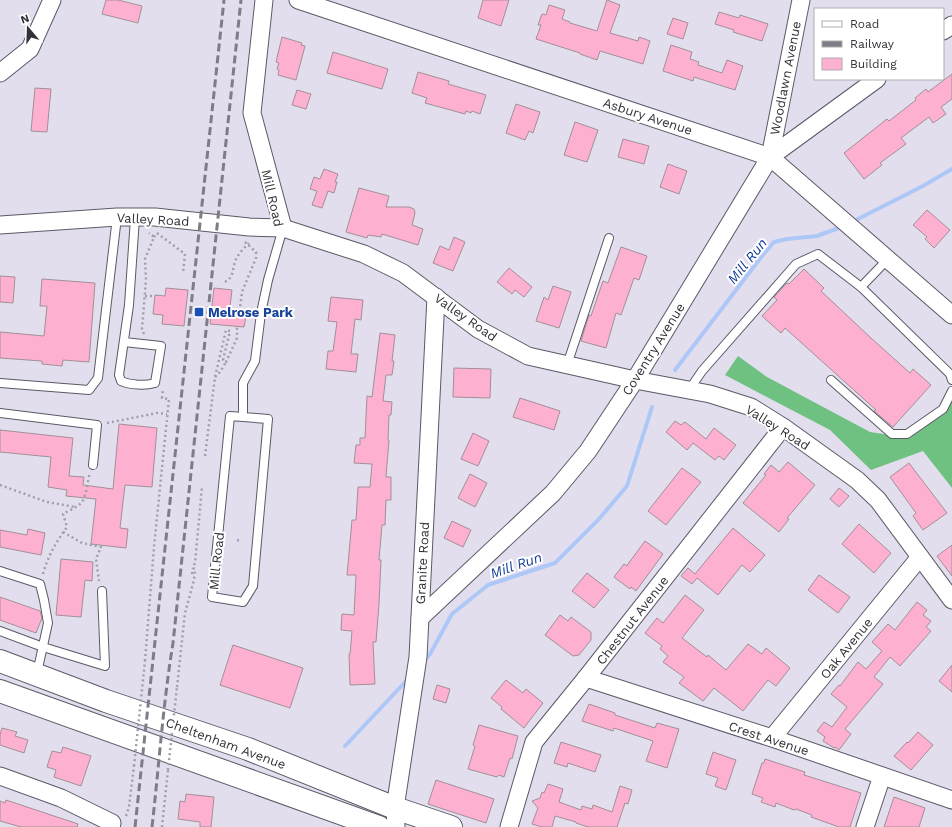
<svg xmlns="http://www.w3.org/2000/svg" width="952" height="827" viewBox="0 0 952 827" font-family="'Work Sans',sans-serif">
  <style>
    .forest { fill: #6fc181 }
    .lines { fill: none; stroke-linecap: round; stroke-linejoin: round }
    .stream { stroke: #adc7f7; stroke-width: 4 }
    .building { fill: #feb0d0; stroke: #a19096 }
    .lane-casing { stroke: #5c5966; stroke-width: 10 }
    .street-casing { stroke: #5c5966; stroke-width: 19 }
    .highway-casing { stroke: #5c5966; stroke-width: 24 }
    .path { stroke: #a19eaa; stroke-width: 2.5; stroke-dasharray: 2 3; stroke-linecap: butt }
    .lane { stroke: #fff; stroke-width: 8 }
    .street { stroke: #fff; stroke-width: 17 }
    .highway { stroke: #fff; stroke-width: 22 }
    .rail { stroke: #7f7c87; stroke-width: 3; stroke-dasharray: 8 4; stroke-linecap: butt }
    .path-bridge { stroke: #a19eaa; stroke-width: 2.5; stroke-dasharray: 2 3; stroke-linecap: butt }
    .transit-dot { fill: #1a4fb4; stroke: #fff; stroke-width: 1.5 }
    .labels { text-anchor: middle; stroke-width: 4; stroke-linejoin: round; paint-order: stroke }
    .street-label { font-size: 13px; fill: #333138; stroke: #fff }
    .transit-label { font-size: 13px; font-weight: bold; fill: #164399; stroke: #fff; text-anchor: start }
    .water-label { font-size: 14px; font-style: italic; fill: #123c95; stroke: #fff }
  </style>
  <rect width="100%" height="100%" fill="#e2deee"/>
  <!-- forest -->
  <path class="forest" d="M738,356L767,377L870,432L910,438L952,397V488L923,451L871,470L830,430L725,375Z"/>
  <g class="lines">
    <!-- stream -->
    <g class="stream">
      <path d="M852,222L923,186L952,169"/>
      <path d="M675,370L762,256L774,242L787,239L817,236L844,226"/>
      <path d="M423,662L430,654L452,614L488,585L555,563L599,519L627,486L652,407"/>
      <path d="M345,746L409,678"/>
    </g>
  </g>
  <!-- building -->
  <g class="building">
    <path d="M106,0H118L142,6L138,23L102,14Z"/>
    <path d="M483,0H509L501,26L478,18Z"/>
    <path d="M607,0L620,5L610,33L638,41L639,37L650,41L643,64L600,51L597,60L580,54V53L536,39L541,25H538L542,14L546,15L549,5L565,10L562,19L570,22V23L597,31Z"/>
    <path d="M719,12L739,18L740,15L768,24L762,41L733,32L734,30L715,24Z"/>
    <path d="M673,18L688,23L683,39L667,34Z"/>
    <path d="M282,37L302,43L301,45L305,46L296,80L278,75L279,70L277,69L279,63L276,62Z"/>
    <path d="M671,45L692,52L690,59L699,62L698,65L722,73L727,60L743,66L735,90L694,77L693,81L663,71Z"/>
    <path d="M333,52L388,69L382,89L327,73Z"/>
    <path d="M418,72L449,81L448,84L486,95L480,114L472,111L471,113L466,111L465,114L425,103L427,98L412,93Z"/>
    <path d="M952,74V99L941,107L946,114L933,123L929,117L901,138L906,144L880,163L882,165L864,179L844,153L887,119L889,121L916,100L915,98L926,89L928,92Z"/>
    <path d="M35,88L51,89L47,132L31,131Z"/>
    <path d="M297,90L311,94L306,109L292,105Z"/>
    <path d="M516,104L540,112L533,133L529,131L525,140L506,133Z"/>
    <path d="M575,122L598,130L587,162L564,155Z"/>
    <path d="M623,139L649,146L644,164L618,157Z"/>
    <path d="M668,164L687,171L679,194L660,187Z"/>
    <path d="M324,169L338,174L335,182H337L334,193L328,191L322,208L312,205L317,191L310,189L314,177L320,179Z"/>
    <path d="M359,188L389,196L386,207H409L414,209L415,213L412,225L423,229L418,245L382,234L381,237L368,235L367,238L346,232Z"/>
    <path d="M927,210L950,230L934,248L925,239L927,237L913,225Z"/>
    <path d="M454,237L465,242L453,271L433,263L440,246L449,250Z"/>
    <path d="M621,247L647,256L639,280L634,278L621,315L616,313L606,348L581,341L589,315L591,316L603,281L608,283Z"/>
    <path d="M509,268L532,287L524,297L515,290L512,294L497,282Z"/>
    <path d="M804,269L824,288L821,291L871,338L910,373L913,369L931,385L893,427L874,411L876,410L785,328L781,333L762,316L777,300L774,297L787,283L789,284Z"/>
    <path d="M0,276L15,277L13,303L0,302Z"/>
    <path d="M42,279L95,283L89,362L63,360L62,366L42,364V361L0,358V332L44,336L47,306H40Z"/>
    <path d="M553,286L571,292L559,328L536,321L544,297L548,300Z"/>
    <path d="M166,288L188,290L184,326L162,324L163,315L153,314L155,295L165,296Z"/>
    <path d="M214,288L232,290L229,315L246,317L244,327L210,324Z"/>
    <path d="M331,297L363,300L361,320L355,319L351,354H358L356,372L326,369L328,351H333L337,322L328,321Z"/>
    <path d="M380,333L395,335L392,361H394L392,375H386L383,401L392,402L391,415H389L388,440H389L386,477H391V500H386L385,525H382L379,560H381L379,604L376,642H373L375,684L350,685L349,654H350L352,631L341,630L342,614L354,615L356,575H347L352,520H356L358,487H370L372,464L354,463L356,445H360V438H365L367,396L372,397Z"/>
    <path d="M454,368L491,369L490,398L453,397Z"/>
    <path d="M520,398L560,411L554,430L513,417Z"/>
    <path d="M675,421L681,425L685,422L706,439L714,428L736,445L724,460L719,456L715,460L693,443L687,450L666,432Z"/>
    <path d="M119,424L157,428L152,487L125,485L120,528L128,529L126,548L91,544L96,499L66,496L67,490L48,487L51,457L0,452V430L73,438L69,476L84,477L83,485L113,489Z"/>
    <path d="M473,433L489,441L478,466L461,459Z"/>
    <path d="M788,462L815,485L787,518L789,519L779,532L743,503L766,475L764,474L771,465L779,472Z"/>
    <path d="M909,463L947,513L923,530L913,516L916,513L890,477Z"/>
    <path d="M682,468L701,482L666,525L648,511Z"/>
    <path d="M470,474L487,483L475,507L458,498Z"/>
    <path d="M839,488L849,496L839,507L830,499Z"/>
    <path d="M452,521L471,530L463,547L444,538Z"/>
    <path d="M859,524L891,553L874,573L842,544Z"/>
    <path d="M733,528L765,555L750,572L742,565L718,595L697,578L692,584L681,576L688,568L695,574Z"/>
    <path d="M28,529L45,533L41,555L0,547V530L27,535Z"/>
    <path d="M645,541L663,554L636,591L631,587L630,589L614,577L624,564L627,566L628,564Z"/>
    <path d="M952,545V576L937,556Z"/>
    <path d="M61,559L93,562L92,581L85,580L81,617L56,615Z"/>
    <path d="M587,573L609,590L594,608L572,591Z"/>
    <path d="M819,575L850,597L838,613L808,590Z"/>
    <path d="M685,595L704,610L682,638L707,657L708,655L726,670L748,644L762,654L766,648L790,668L776,686L768,680L743,711L714,688L703,701L679,683L684,677L663,662L668,656L660,649L662,646L645,633L657,618L663,623Z"/>
    <path d="M0,597L40,611L42,618L36,633L0,620Z"/>
    <path d="M917,602L927,610L923,615L931,621L926,627L931,631L900,666L890,657L874,677L883,684L845,729L851,734L839,750L835,747L834,748L823,741L825,737L817,731L824,722L832,727L847,707L831,694L839,685L840,686L858,662L866,669L882,651L872,642L888,624L895,630Z"/>
    <path d="M560,615L568,621L571,617L591,632V640L579,655L573,656L545,635Z"/>
    <path d="M233,645L303,668L290,708L220,685Z"/>
    <path d="M952,665V692L939,681Z"/>
    <path d="M506,680L523,693L526,689L543,703L524,728L501,709L502,707L491,698Z"/>
    <path d="M437,685L450,689L446,703L433,699Z"/>
    <path d="M589,704L615,713V715L655,728L657,723L679,729L667,768L646,761L653,741L614,728L613,731L582,721Z"/>
    <path d="M479,725L518,736L512,759L510,758L504,777L499,775L497,777L468,769L475,746L473,745Z"/>
    <path d="M2,728L17,732L15,736L28,740L24,753L0,745V735Z"/>
    <path d="M918,732L933,745L911,770L894,756L907,742L908,743Z"/>
    <path d="M561,742L601,755L595,772L568,763L567,767L554,763Z"/>
    <path d="M63,747L91,756L81,786L54,777L56,770L47,767L52,751L61,753Z"/>
    <path d="M713,752L736,760L726,790L715,786L718,778L706,774Z"/>
    <path d="M765,759L805,772L804,775L861,793L850,827H839L811,817L812,815L796,809L794,810L776,803L775,807L761,802L763,798L752,794L762,763H764Z"/>
    <path d="M436,780L494,799L486,823L428,804Z"/>
    <path d="M548,784L563,789L559,802L581,810L582,806L592,809L593,805L612,812L620,786L632,790L628,804L625,803L617,827H588L576,823V822L555,816L552,827H542L532,824L538,808L532,801L540,798L542,792L544,793Z"/>
    <path d="M186,794L214,797L211,827H200V822L178,819L180,801L185,802Z"/>
    <path d="M894,797L925,808L919,827H884Z"/>
    <path d="M6,800L78,824L77,827H21L0,821V801L5,803Z"/>
  </g>
  <g class="lines">
    <defs>
      <g id="lane">
        <path d="M861,287L888,259"/>
        <path d="M124,342L161,346L155,383C145,386 130,385 121,381L119,375L129,305L135,218"/>
        <path d="M567,365L609,238"/>
        <path d="M831,380L892,434H907L943,409L952,391"/>
        <path d="M0,383L89,390L98,378L117,217"/>
        <path d="M689,390L702,371L796,264L818,254L861,287L950,374L952,380"/>
        <path d="M0,413L97,425L93,465"/>
        <path d="M243,417L230,416L212,597L243,602L253,586L268,419L243,417V383L255,361L261,313L268,280L283,228"/>
        <path d="M0,571L40,584L44,600L48,623L37,673"/>
        <path d="M0,631L43,647L105,666L102,591"/>
      </g>
      <g id="street">
        <path d="M264,0L252,113L283,228"/>
        <path d="M298,0L770,157L952,315"/>
        <path d="M943,31L952,25"/>
        <path d="M0,73L30,49L52,0"/>
        <path d="M770,157L801,0"/>
        <path d="M0,225L117,217H155L249,227L283,228L364,254L403,273L478,329L528,356L635,380L710,394L751,407L783,427L857,480L878,500L952,600"/>
        <path d="M420,618L553,493L588,451L635,380L770,157L877,79"/>
        <path d="M586,678L772,738L952,800"/>
        <path d="M772,738L920,557"/>
        <path d="M0,776L61,798L112,823L111,827"/>
        <path d="M396,827L395,808L418,657L436,297"/>
        <path d="M509,827L534,742L586,678L783,427"/>
        <path d="M865,827L882,776"/>
      </g>
      <g id="highway">
        <path d="M0,661L106,701L248,749L395,808L451,827"/>
        <path d="M0,691L379,827"/>
      </g>
    </defs>
    <!-- lane casing -->
    <use href="#lane" class="lane-casing"/>
    <!-- street casing -->
    <use href="#street" class="street-casing"/>
    <!-- highway casing -->
    <use href="#highway" class="highway-casing"/>
    <!-- path -->
    <g class="path">
      <path d="M154,237L157,233L185,254L183,273"/>
      <path d="M225,282C234,277 232,270 235,262C237,255 244,248 249,243"/>
      <path d="M145,296H153"/>
      <path d="M239,316L242,292L256,258V252L245,242"/>
      <path d="M144,334L142,329L146,280L145,259L154,237L149,233"/>
      <path d="M215,377L220,372L226,362"/>
      <path d="M107,423L157,413L167,414"/>
      <path d="M205,456L215,377L226,330L230,331L223,360L226,362L237,338V327"/>
      <path d="M0,485L47,502L75,507"/>
      <path d="M63,532L82,543L101,547L96,559L99,581"/>
      <path d="M237,540L240,541"/>
      <path d="M43,574C48,556 56,542 67,527L63,514C68,511 75,508 80,504C87,498 87,482 90,473"/>
      <path d="M192,574L193,568"/>
      <path d="M145,661L154,547L169,399L162,398L163,389"/>
      <path d="M177,687L185,613L194,580L195,569L193,568L195,563L202,487"/>
      <path d="M126,816L129,807L134,766"/>
      <path d="M162,827L168,770"/>
    </g>
    <!-- lane -->
    <use href="#lane" class="lane"/>
    <!-- street -->
    <use href="#street" class="street"/>
    <!-- highway -->
    <use href="#highway" class="highway"/>
    <!-- rail -->
    <g class="rail">
      <path d="M135,827L224,0"/>
      <path d="M152,827C159,766 163,704 173,643L241,0"/>
    </g>
    <!-- path-bridge -->
    <g class="path-bridge">
      <path d="M134,766L145,661"/>
      <path d="M168,770L177,687"/>
    </g>
  </g>
  <!-- markers -->
  <rect class="transit-dot" x="194" y="307" width="10" height="10" rx="2"/>
  <g class="labels">
    <!-- street labels -->
    <g class="street-label">
      <text transform="translate(785 78) rotate(-79)" y="5">Woodlawn Avenue</text>
      <text transform="translate(648 116) rotate(18)" y="5">Asbury Avenue</text>
      <text transform="translate(273 198) rotate(77)" y="5">Mill Road</text>
      <text transform="translate(153 219) rotate(3)" y="5">Valley Road</text>
      <text transform="translate(466 317) rotate(35)" y="5">Valley Road</text>
      <text transform="translate(653 349) rotate(-58)" y="5">Coventry Avenue</text>
      <text transform="translate(778 427) rotate(32)" y="5">Valley Road</text>
      <text transform="translate(216 561) rotate(-84)" y="5">Mill Road</text>
      <text transform="translate(422 563) rotate(-87)" y="5">Granite Road</text>
      <text transform="translate(632 620) rotate(-52)" y="5">Chestnut Avenue</text>
      <text transform="translate(846 648) rotate(-51)" y="5">Oak Avenue</text>
      <text transform="translate(769 738) rotate(18)" y="5">Crest Avenue</text>
      <text transform="translate(226 743) rotate(20)" y="5">Cheltenham Avenue</text>
    </g>
    <!-- transit labels -->
    <g class="transit-label">
      <text x="208" y="317">Melrose Park</text>
    </g>
    <!-- water labels -->
    <g class="water-label">
      <text transform="translate(747 261) rotate(-51)" y="5">Mill Run</text>
      <text transform="translate(516 565) rotate(-19)" y="5">Mill Run</text>
    </g>
  </g>
  <!-- legend -->
  <rect x="814" y="8" width="130" height="72" fill="#ffffff" stroke="#adadaf"/>
  <rect x="822" y="21" width="20" height="6" fill="#ffffff" stroke="#adadaf"/>
  <text x="850" y="28" font-size="12" fill="#333138">Road</text>
  <rect x="822" y="41" width="20" height="6" fill="#7f7c87" stroke="#adadaf"/>
  <text x="850" y="48" font-size="12" fill="#333138">Railway</text>
  <rect x="822" y="58" width="20" height="12" fill="#feb0d0" stroke="#adadaf"/>
  <text x="850" y="68" font-size="12" fill="#333138">Building</text>
  <!-- north arrow -->
  <g transform="translate(28 28) rotate(341)" stroke="#ffffff" stroke-width="3" paint-order="stroke">
  <path d="M0-3L7 15L0 10L-7 15Z" fill="#333138"/>
  <text y="-6" font-size="11" font-weight="bold" text-anchor="middle" fill="#333138">N</text>
  </g>
</svg>
